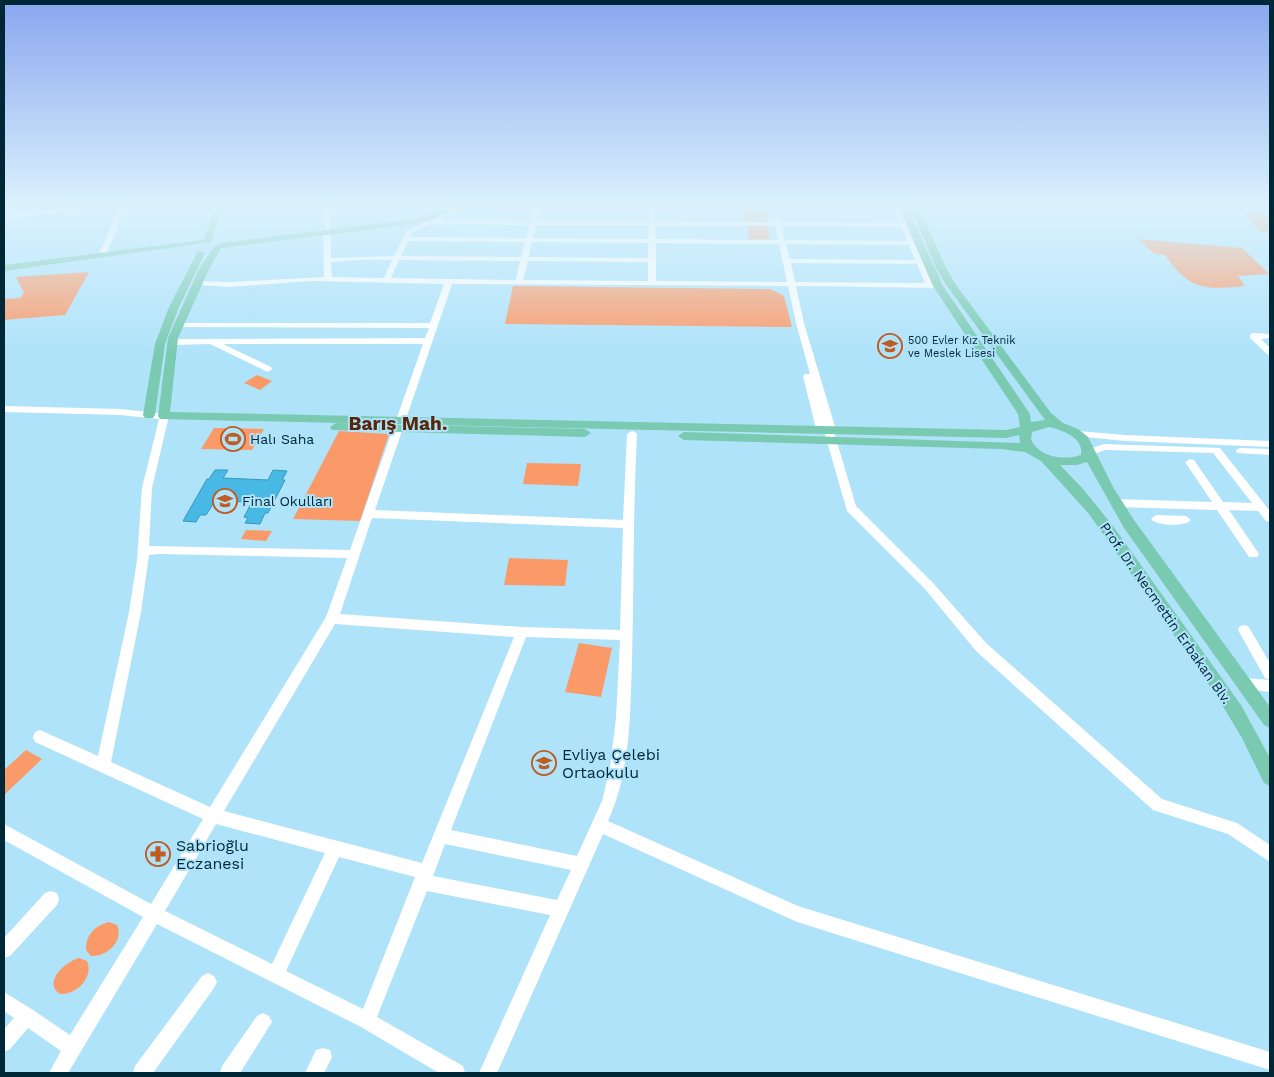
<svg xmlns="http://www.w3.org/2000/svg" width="1274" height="1077" viewBox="0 0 1274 1077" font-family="'Work Sans',sans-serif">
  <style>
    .green { fill: #fa9a69 }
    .building { fill: #47b9e4; stroke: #3897bb }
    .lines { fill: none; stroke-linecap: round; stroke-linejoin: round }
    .minor { fill: #fff; fill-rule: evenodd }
    .major { fill: #7acab2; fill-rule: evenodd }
    .labels { text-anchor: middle; stroke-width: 4; stroke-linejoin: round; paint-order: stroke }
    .far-poi-label { font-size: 11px; fill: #002736; stroke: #afe3fa; text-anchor: start }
    .poi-label { font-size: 14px; fill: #002736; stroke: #afe3fa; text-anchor: start }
    .street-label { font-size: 14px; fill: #002736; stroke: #afe3fa }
    .near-poi-label { font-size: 16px; fill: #002736; stroke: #afe3fa; text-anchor: start }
    .district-label { font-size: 19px; font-weight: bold; fill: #56270b; stroke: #afe3fa }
  </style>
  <rect width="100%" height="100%" fill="#afe3fa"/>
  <!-- green -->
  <g class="green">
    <path d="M744,209H765L767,222H746Z"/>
    <path d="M1243,213H1270V233L1259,231Z"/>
    <path d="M747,225H767L770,240L749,239Z"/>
    <path d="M1138,239L1242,248L1269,274L1238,276L1245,286C1203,290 1190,290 1165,255L1155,254Z"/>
    <path d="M89,272L65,315L4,320V299L20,298L24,293L16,277Z"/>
    <path d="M513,286L770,289L784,296L792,327L505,324Z"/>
    <path d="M257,375L272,381L260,390L244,383Z"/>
    <path d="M214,428L264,429L252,450L201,449Z"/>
    <path d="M339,431L389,434L360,521L293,519Z"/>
    <path d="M527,463L581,464L578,486L523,484Z"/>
    <path d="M246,530L272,531L266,541L241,539Z"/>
    <path d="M509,558L568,560L565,586L504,585Z"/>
    <path d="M579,643L612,648L601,697L565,692Z"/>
    <path d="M26,750L42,759L4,795V770Z"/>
    <path d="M109,922L117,925C124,941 107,957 91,956L86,950C85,936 95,925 109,922Z"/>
    <path d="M79,958L87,961C94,978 76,995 60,994C42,982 66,961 79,958Z"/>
  </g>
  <!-- building -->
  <path class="building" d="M215,470H228L223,478L268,480L273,470L287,471L282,480H285L268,513H265L260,524L245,523L248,518L244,517L252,502L215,501L206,515H200L196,522L183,521L207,479H209Z"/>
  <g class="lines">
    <!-- minor -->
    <g class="minor">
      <path d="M4,205H9L4,210Z"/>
      <path d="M97,205H115L112,207L4,219V215Z"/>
      <path d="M120,205H126L106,256L99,258L98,256Z"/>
      <path d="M324,205H330L331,228L328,230L325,228Z"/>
      <path d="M457,205H898L933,284H941V288L796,286L804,323L836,430L834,432L856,506L933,583L986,643L1162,799L1237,823L1270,845V862L1228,834L1153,810L976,651L925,589L847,511L824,431H818L816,429L803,376L805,374H810L796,323L788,286L452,284L375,510L623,520L627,434L632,431L635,432L637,434C633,510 634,586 632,661C630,715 631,770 608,821L798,906L1270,1052V1070L797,922L603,834L497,1073H479L550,915L427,891L377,1017L463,1066L465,1073H439L361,1027L157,924L68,1073H49L61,1051L28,1028L10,1049L4,1052V1029L14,1018L4,1011V992L33,1010L70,1035L143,917L4,840V824L151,904L203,819L35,742L33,737L35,732L40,730L98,756L129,612L137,560L142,488L159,419L120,415L4,412V406L120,409L167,414L169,416L152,488L149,546L350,550L423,344H223L271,367L272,369L268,372L210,344L173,345L169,342L173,339L425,338L429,328L179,327L175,325L179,323H430L444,284L310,281L230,287L198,285L194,283L198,281L230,282L324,277L323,232L327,230L331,232V258L394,256L407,231ZM466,207L533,208L530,221L439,220ZM540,208H649V221H537ZM655,208L894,210L899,223L781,222L779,217L777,216L774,218V222L655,221ZM431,224L529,225L526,238L410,237L412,233ZM536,225H649L648,239L533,238ZM655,226H775L778,240L656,239ZM782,226L901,227L907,241L785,240ZM408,241L525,242L521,257L401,256ZM532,242L648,243V258L529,257ZM656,243L779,244L787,282L656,281ZM786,244L909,245L915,260L790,259ZM360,260H392L384,278L332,277L331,262ZM399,260L520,261L516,280L391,278ZM528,261L648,262V281L523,280ZM791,263L917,264L925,283L795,282ZM372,518L623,528L620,630L522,627L340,614ZM158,554L347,558L326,617L210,807L111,762L141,612L149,555ZM335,624L514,637L422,863L224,811ZM526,637L620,640L616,718L610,768L602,801L577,856L451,830ZM216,824L325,853L272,964L165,911ZM445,844L571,870L557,900L433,876ZM339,857L415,877L363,1009L286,971Z"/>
      <path d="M1253,333L1270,334V338L1261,339L1270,348V355L1267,354L1250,338V334Z"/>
      <path d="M1078,431L1125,435L1270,441V447L1125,441L1075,436L1073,434Z"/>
      <path d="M1104,444L1220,448L1270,511V522L1266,521L1258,511L1229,510L1257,551L1259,554L1257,557H1249L1217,510L1116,507L1111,503L1116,499L1212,502L1185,462L1190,459L1194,460L1223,502L1252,503L1213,453L1105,450L1088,456L1083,453L1084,451Z"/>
      <path d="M1241,448L1270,449V455L1237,453L1236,451L1237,449Z"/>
      <path d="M1156,515L1186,516L1191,520C1186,527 1156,526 1151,519Z"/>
      <path d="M1244,625L1248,626L1270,663V680L1265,678L1238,630L1240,626Z"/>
      <path d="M1245,678L1270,680V692L1240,688L1238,684L1240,680Z"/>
      <path d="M51,891L57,893L59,899L57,905L10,956L4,958V938L45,893Z"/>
      <path d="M208,973L214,976L217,982L214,988L153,1073H133L135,1066L202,976Z"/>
      <path d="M263,1013L269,1016L272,1022L240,1073H220L222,1066L257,1016Z"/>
      <path d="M323,1048L330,1050L332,1057L324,1073H305L316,1050Z"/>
    </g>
    <!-- major -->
    <g class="major">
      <path d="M215,205H223L211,242L4,271V265L204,240Z"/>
      <path d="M451,205H461L434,219L416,224L221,248L210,267L178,338L170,412L1006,430L1020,427L1018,414L933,286L898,205H906L943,286L1030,414L1031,422L1045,420L947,286L936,268L910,205H918L946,268L956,285L1051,413L1063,423L1078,429L1088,437L1113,487L1134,520L1270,707V728L1264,725L1124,528L1087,462L1077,465H1060L1083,489L1113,526L1241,705L1270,758V786L1264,783L1242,738L1216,695L1089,514L1041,461L1025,452L1001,449L684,440L678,436L684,432L1020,443L1019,435L1006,438L160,419L158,416L168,338L200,267L214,247L222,243L416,219ZM1049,427C1063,430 1084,438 1081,455C1064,461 1038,457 1031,439L1032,432Z"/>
      <path d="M198,251L205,253L179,307L165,344L155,415L153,418H145L143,415L155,344L169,307Z"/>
      <path d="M336,423L585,429L591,433L585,437L332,430L330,427Z"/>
    </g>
  </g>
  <!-- sky -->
  <linearGradient id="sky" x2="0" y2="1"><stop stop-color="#8aa6ef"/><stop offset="0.58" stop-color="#dbf2fd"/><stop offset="1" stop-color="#dbf2fd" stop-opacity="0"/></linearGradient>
  <rect width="1274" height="355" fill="url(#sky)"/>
  <!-- icons -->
  <defs>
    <symbol id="school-ring" viewBox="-11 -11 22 22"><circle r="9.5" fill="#afe3fa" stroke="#bf5c22" stroke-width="1.5"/><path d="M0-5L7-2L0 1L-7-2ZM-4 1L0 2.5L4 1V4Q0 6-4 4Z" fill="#bf5c22"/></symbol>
    <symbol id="stadium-ring" viewBox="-11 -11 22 22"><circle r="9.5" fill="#afe3fa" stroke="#bf5c22" stroke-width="1.5"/><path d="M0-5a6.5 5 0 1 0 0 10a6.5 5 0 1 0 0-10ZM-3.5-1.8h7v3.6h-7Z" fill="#bf5c22"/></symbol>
    <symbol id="pharmacy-ring" viewBox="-11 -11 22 22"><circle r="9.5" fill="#afe3fa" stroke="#bf5c22" stroke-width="1.5"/><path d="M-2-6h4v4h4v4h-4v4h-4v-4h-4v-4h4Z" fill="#bf5c22"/></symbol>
  </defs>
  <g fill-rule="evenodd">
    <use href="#school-ring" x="876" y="332" width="28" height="28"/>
    <use href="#stadium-ring" x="219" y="425" width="28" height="28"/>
    <use href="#school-ring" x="211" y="487" width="28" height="28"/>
    <use href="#school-ring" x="530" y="749" width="28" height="28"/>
    <use href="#pharmacy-ring" x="144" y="840" width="28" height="28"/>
  </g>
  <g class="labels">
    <!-- far-poi labels -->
    <g class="far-poi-label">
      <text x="908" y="344">500 Evler Kız Teknik<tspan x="908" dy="13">ve Meslek Lisesi</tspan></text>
    </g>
    <!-- poi labels -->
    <g class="poi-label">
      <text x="250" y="444">Halı Saha</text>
      <text x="242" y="506">Final Okulları</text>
    </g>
    <!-- street labels -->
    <g class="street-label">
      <text transform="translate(1166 613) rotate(55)" y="5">Prof. Dr. Necmettin Erbakan Blv.</text>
    </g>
    <!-- near-poi labels -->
    <g class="near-poi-label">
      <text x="562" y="760">Evliya Çelebi<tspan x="562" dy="18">Ortaokulu</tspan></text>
      <text x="176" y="851">Sabrioğlu<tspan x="176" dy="18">Eczanesi</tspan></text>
    </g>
    <!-- district labels -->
    <g class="district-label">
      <text x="398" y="430">Barış Mah.</text>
    </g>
  </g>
  <!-- border -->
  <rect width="1274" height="1077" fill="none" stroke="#002736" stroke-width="10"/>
</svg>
